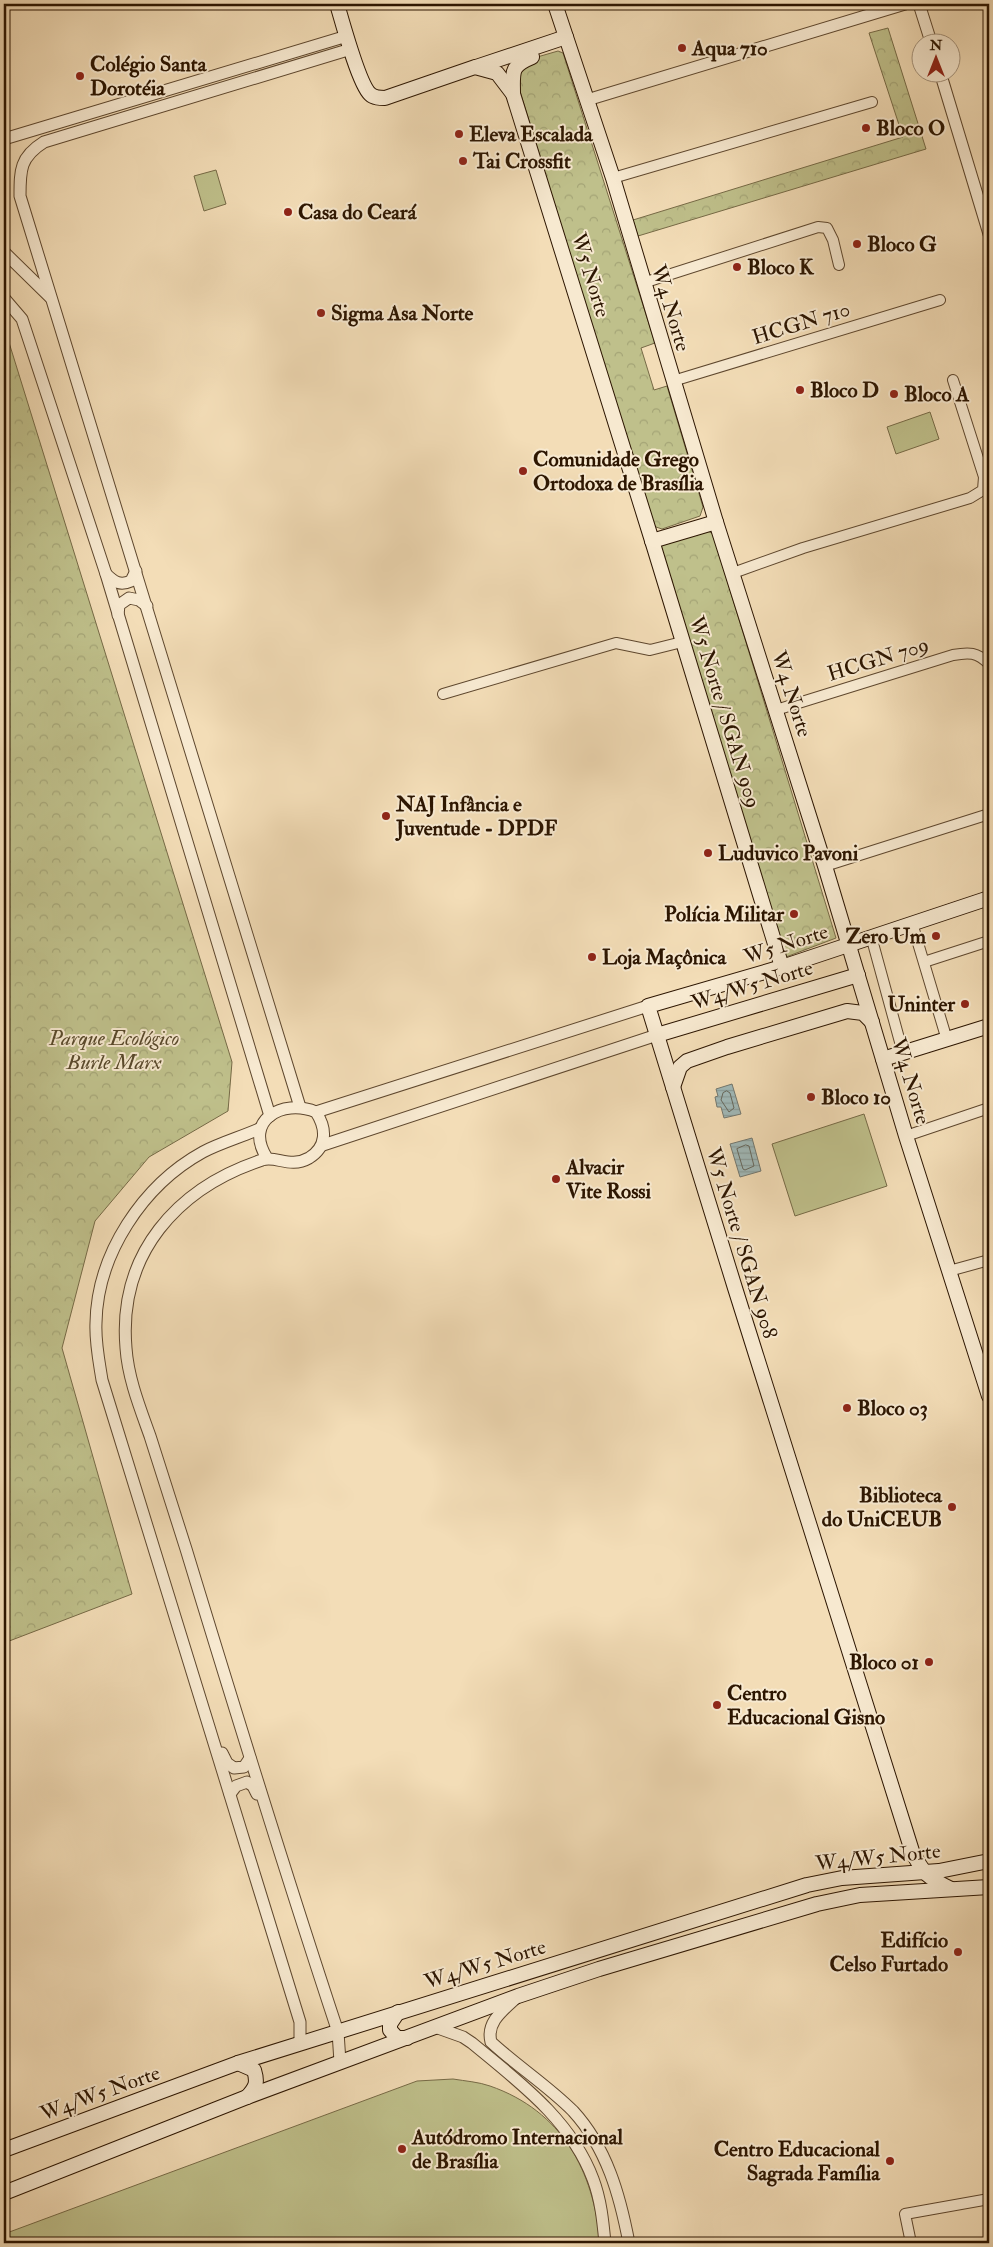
<svg xmlns="http://www.w3.org/2000/svg" width="993" height="2247" viewBox="0 0 993 2247" font-family="'IM FELL Double Pica',serif">
  <style>
    .park { fill: url(#park-crowns); stroke: #766a46 }
    .pitch { fill: #bfc08b; stroke: #766a46 }
    .water { fill: url(#water-rules); stroke: #72776f }
    .lines { fill: none; stroke-linecap: round; stroke-linejoin: round }
    .shore { stroke: #66675c; stroke-width: 1 }
    .minor-casing { stroke: #5e472e; stroke-width: 12 }
    .tertiary-casing { stroke: #5e472e; stroke-width: 13 }
    .secondary-casing { stroke: #2c1500; stroke-width: 16 }
    .minor { stroke: #f7e9d0; stroke-width: 10 }
    .tertiary { stroke: #f7e9d0; stroke-width: 11 }
    .secondary { stroke: #f7e9d0; stroke-width: 14 }
    .poi-dot { fill: #8f2418; stroke: #f7e9d0; stroke-width: 2 }
    .labels { text-anchor: middle; stroke-width: 4; stroke-linejoin: round; paint-order: stroke }
    .poi-label { font-size: 21px; font-weight: bold; fill: #2c1500; stroke: #f7e9d0; text-anchor: start }
    .street-label { font-size: 21px; fill: #2c1500; stroke: #f7e9d0 }
    .park-label { font-size: 21px; font-style: italic; fill: #58482a; stroke: #f7e9d0 }
  </style>
  <defs>
    <pattern id="park-crowns" width="20" height="18" patternUnits="userSpaceOnUse" patternTransform="scale(1.25)"><rect width="20" height="18" fill="#bfc08b"/><path d="M2 6a3 3 0 1 1 6 0M12 15a3 3 0 1 1 6 0" fill="none" stroke="#a4a476"/></pattern>
    <pattern id="water-rules" width="6" height="5" patternUnits="userSpaceOnUse" patternTransform="scale(1.25)"><rect width="6" height="5" fill="#a0b9b9"/><path d="M0 2.5h6" fill="none" stroke="#8a9e9d"/></pattern>
  </defs>
  <rect width="100%" height="100%" fill="#f3ddb7"/>
  <filter id="stains"><feTurbulence type="fractalNoise" baseFrequency=".004" numOctaves="4"/><feColorMatrix values="0 0 0 0 .2 0 0 0 0 .09 0 0 0 0 .02 0 0 0 .5 -.17"/></filter>
  <radialGradient id="worn" r=".72"><stop offset=".6" stop-color="#630" stop-opacity="0"/><stop offset="1" stop-color="#630" stop-opacity=".3"/></radialGradient>
  <!-- park -->
  <g class="park">
    <path d="M888,28L926,149L638,236L633,220L903,137L869,33Z"/>
    <path d="M558,51L563,53L655,343L641,348L654,390L667,386L703,507L700,516L662,529L656,527L652,522L514,72L520,62Z"/>
    <path d="M4,333L7,336L232,1062L228,1111L149,1157L95,1221L62,1348L132,1594L4,1643Z"/>
    <path d="M705,529L713,534L836,938L786,957L660,545Z"/>
  </g>
  <!-- pitch -->
  <g class="pitch">
    <path d="M216,170L226,204L204,211L194,176Z"/>
    <path d="M930,412L939,439L896,454L887,427Z"/>
    <path d="M864,1114L887,1186L795,1216L772,1144Z"/>
    <path d="M453,2079C465,2081 479,2082 490,2086C562,2111 594,2171 600,2243H4V2234L417,2081Z"/>
  </g>
  <!-- water -->
  <g class="water">
    <path d="M732,1084L741,1114L724,1118L721,1107H717L715,1097L718,1096L716,1089Z"/>
    <path d="M752,1138L761,1171L740,1177L730,1144Z"/>
  </g>
  <g class="lines">
    <!-- shore -->
    <g class="shore">
      <path d="M727,1091L730,1093L734,1108L729,1112L721,1100L723,1093Z"/>
      <path d="M746,1145L749,1146L754,1166L745,1170L743,1169L737,1149Z"/>
    </g>
    <defs>
      <g id="minor">
        <path d="M613,178L872,102"/>
        <path d="M643,283L818,227L827,228L833,240L839,265"/>
        <path d="M673,381L940,300"/>
        <path d="M733,573L803,548L970,498L983,490L984,477L953,380"/>
        <path d="M443,694L616,643L650,650L682,642"/>
        <path d="M776,710L953,655C969,652 977,652 989,664"/>
        <path d="M825,866L989,814"/>
        <path d="M912,923L947,1040"/>
        <path d="M871,936L903,1053"/>
        <path d="M924,962L989,941"/>
        <path d="M906,1136L989,1108"/>
        <path d="M949,1271L989,1260"/>
        <path d="M911,2243L905,2214L989,2199"/>
      </g>
      <g id="tertiary">
        <path d="M919,4L931,42"/>
        <path d="M940,72L989,234"/>
        <path d="M587,100L905,4"/>
        <path d="M4,139L347,36"/>
        <path d="M4,252L50,297"/>
        <path d="M4,298L22,319L106,574L270,1116"/>
        <path d="M106,574C114,582 120,586 131,581L136,571"/>
        <path d="M118,615L119,605L129,598L139,600L147,606"/>
        <path d="M300,1107L20,196C20,170 20,157 44,142L351,49"/>
        <path d="M316,1112L648,1006"/>
        <path d="M259,1129C241,1137 220,1143 203,1152C143,1185 97,1254 96,1323C95,1342 99,1361 102,1380L300,2022V2044"/>
        <path d="M323,1145L657,1035"/>
        <path d="M267,1158C243,1121 282,1098 316,1112C327,1129 327,1147 309,1158C290,1169 276,1155 262,1160C177,1188 118,1254 126,1348C128,1378 140,1408 150,1436C162,1474 174,1511 186,1549C235,1710 285,1872 338,2032L340,2062"/>
        <path d="M222,1753L227,1763L234,1768L244,1767L250,1758"/>
        <path d="M230,1794L236,1786L247,1782L253,1786L257,1794"/>
        <path d="M515,1999C502,2011 486,2023 491,2042C517,2066 548,2086 573,2111C607,2148 620,2196 629,2243"/>
        <path d="M435,2027L463,2037L472,2043C519,2082 571,2120 593,2179C601,2200 603,2222 605,2243"/>
      </g>
      <g id="secondary">
        <path d="M337,4C342,21 359,84 370,94C374,98 380,98 385,98L475,67L497,73L513,94L654,547L782,967"/>
        <path d="M555,4L613,178L716,522L825,866L906,1136L989,1396"/>
        <path d="M476,67L566,37"/>
        <path d="M513,94C513,72 510,66 532,57"/>
        <path d="M652,541L716,522"/>
        <path d="M657,1035L858,975"/>
        <path d="M883,1059L989,1026"/>
        <path d="M673,1087L680,1067L687,1061L727,1047L847,1011L863,1013L872,1022"/>
        <path d="M951,1889C927,1877 924,1875 912,1851L735,1288L648,1006L782,967L989,898"/>
        <path d="M398,2012L390,2024V2030L397,2038H407"/>
        <path d="M238,2063L254,2070C258,2083 256,2087 247,2097"/>
        <path d="M4,2150L238,2063L807,1885L842,1878L939,1871L989,1861"/>
        <path d="M4,2193L247,2097L518,1996L599,1969L817,1904L860,1895L989,1887"/>
      </g>
    </defs>
    <!-- minor casing -->
    <use href="#minor" class="minor-casing"/>
    <!-- tertiary casing -->
    <use href="#tertiary" class="tertiary-casing"/>
    <!-- secondary casing -->
    <use href="#secondary" class="secondary-casing"/>
    <!-- minor -->
    <use href="#minor" class="minor"/>
    <!-- tertiary -->
    <use href="#tertiary" class="tertiary"/>
    <!-- secondary -->
    <use href="#secondary" class="secondary"/>
  </g>
  <!-- markers -->
  <g class="poi-dot">
    <circle cx="682" cy="48" r="5"/>
    <circle cx="80" cy="76" r="5"/>
    <circle cx="866" cy="128" r="5"/>
    <circle cx="459" cy="134" r="5"/>
    <circle cx="463" cy="161" r="5"/>
    <circle cx="288" cy="212" r="5"/>
    <circle cx="857" cy="244" r="5"/>
    <circle cx="737" cy="267" r="5"/>
    <circle cx="321" cy="313" r="5"/>
    <circle cx="800" cy="390" r="5"/>
    <circle cx="894" cy="394" r="5"/>
    <circle cx="523" cy="471" r="5"/>
    <circle cx="386" cy="816" r="5"/>
    <circle cx="708" cy="853" r="5"/>
    <circle cx="794" cy="914" r="5"/>
    <circle cx="936" cy="936" r="5"/>
    <circle cx="592" cy="957" r="5"/>
    <circle cx="965" cy="1004" r="5"/>
    <circle cx="811" cy="1097" r="5"/>
    <circle cx="556" cy="1179" r="5"/>
    <circle cx="847" cy="1408" r="5"/>
    <circle cx="952" cy="1507" r="5"/>
    <circle cx="929" cy="1662" r="5"/>
    <circle cx="717" cy="1705" r="5"/>
    <circle cx="958" cy="1952" r="5"/>
    <circle cx="402" cy="2149" r="5"/>
    <circle cx="890" cy="2161" r="5"/>
  </g>
  <g class="labels">
    <!-- poi labels -->
    <g class="poi-label">
      <text x="692" y="55">Aqua 710</text>
      <text x="90" y="71">Colégio Santa<tspan x="90" dy="24">Dorotéia</tspan></text>
      <text x="876" y="135">Bloco O</text>
      <text x="469" y="141">Eleva Escalada</text>
      <text x="473" y="168">Tai Crossfit</text>
      <text x="298" y="219">Casa do Ceará</text>
      <text x="867" y="251">Bloco G</text>
      <text x="747" y="274">Bloco K</text>
      <text x="331" y="320">Sigma Asa Norte</text>
      <text x="810" y="397">Bloco D</text>
      <text x="904" y="401">Bloco A</text>
      <text x="533" y="466">Comunidade Grego<tspan x="533" dy="24">Ortodoxa de Brasília</tspan></text>
      <text x="396" y="811">NAJ Infância e<tspan x="396" dy="24">Juventude - DPDF</tspan></text>
      <text x="718" y="860">Luduvico Pavoni</text>
      <text x="784" y="921" text-anchor="end">Polícia Militar</text>
      <text x="926" y="943" text-anchor="end">Zero Um</text>
      <text x="602" y="964">Loja Maçônica</text>
      <text x="955" y="1011" text-anchor="end">Uninter</text>
      <text x="821" y="1104">Bloco 10</text>
      <text x="566" y="1174">Alvacir<tspan x="566" dy="24">Vite Rossi</tspan></text>
      <text x="857" y="1415">Bloco 03</text>
      <text x="942" y="1502" text-anchor="end">Biblioteca<tspan x="942" dy="24">do UniCEUB</tspan></text>
      <text x="919" y="1669" text-anchor="end">Bloco 01</text>
      <text x="727" y="1700">Centro<tspan x="727" dy="24">Educacional Gisno</tspan></text>
      <text x="948" y="1947" text-anchor="end">Edifício<tspan x="948" dy="24">Celso Furtado</tspan></text>
      <text x="412" y="2144">Autódromo Internacional<tspan x="412" dy="24">de Brasília</tspan></text>
      <text x="880" y="2156" text-anchor="end">Centro Educacional<tspan x="880" dy="24">Sagrada Família</tspan></text>
    </g>
    <!-- street labels -->
    <g class="street-label">
      <text transform="translate(591 275) rotate(73)" y="7">W5 Norte</text>
      <text transform="translate(671 308) rotate(73)" y="7">W4 Norte</text>
      <text transform="translate(801 323) rotate(-17)" y="7">HCGN 710</text>
      <text transform="translate(878 659) rotate(-17)" y="7">HCGN 709</text>
      <text transform="translate(792 694) rotate(72)" y="7">W4 Norte</text>
      <text transform="translate(725 712) rotate(73)" y="7">W5 Norte / SGAN 909</text>
      <text transform="translate(786 944) rotate(-18)" y="7">W5 Norte</text>
      <text transform="translate(752 985) rotate(-17)" y="7">W4/W5 Norte</text>
      <text transform="translate(911 1081) rotate(73)" y="7">W4 Norte</text>
      <text transform="translate(742 1243) rotate(73)" y="7">W5 Norte / SGAN 908</text>
      <text transform="translate(878 1857) rotate(-6)" y="7">W4/W5 Norte</text>
      <text transform="translate(485 1964) rotate(-17)" y="7">W4/W5 Norte</text>
      <text transform="translate(100 2093) rotate(-20)" y="7">W4/W5 Norte</text>
    </g>
    <!-- park labels -->
    <g class="park-label">
      <text x="114" y="1045">Parque Ecológico<tspan x="114" dy="24">Burle Marx</tspan></text>
    </g>
  </g>
  <!-- margin -->
  <rect width="993" height="2247" fill="none" stroke="#f3ddb7" stroke-width="20"/>
  <rect x="5" y="5" width="983" height="2237" fill="none" stroke="#2c1500" stroke-width="2.5"/>
  <rect x="10" y="10" width="973" height="2227" fill="none" stroke="#2c1500"/>
  <!-- north arrow -->
  <g transform="translate(936 58)"><circle r="24" fill="#f7e9d0" stroke="#a6947d"/>
  <path d="M0-4L9 19L0 12L-9 19Z" fill="#8f2418"/>
  <text y="-8" font-size="14" font-weight="bold" text-anchor="middle" fill="#2c1500">N</text>
  </g>
  <rect width="100%" height="100%" filter="url(#stains)"/>
  <rect width="100%" height="100%" fill="url(#worn)"/>
</svg>
